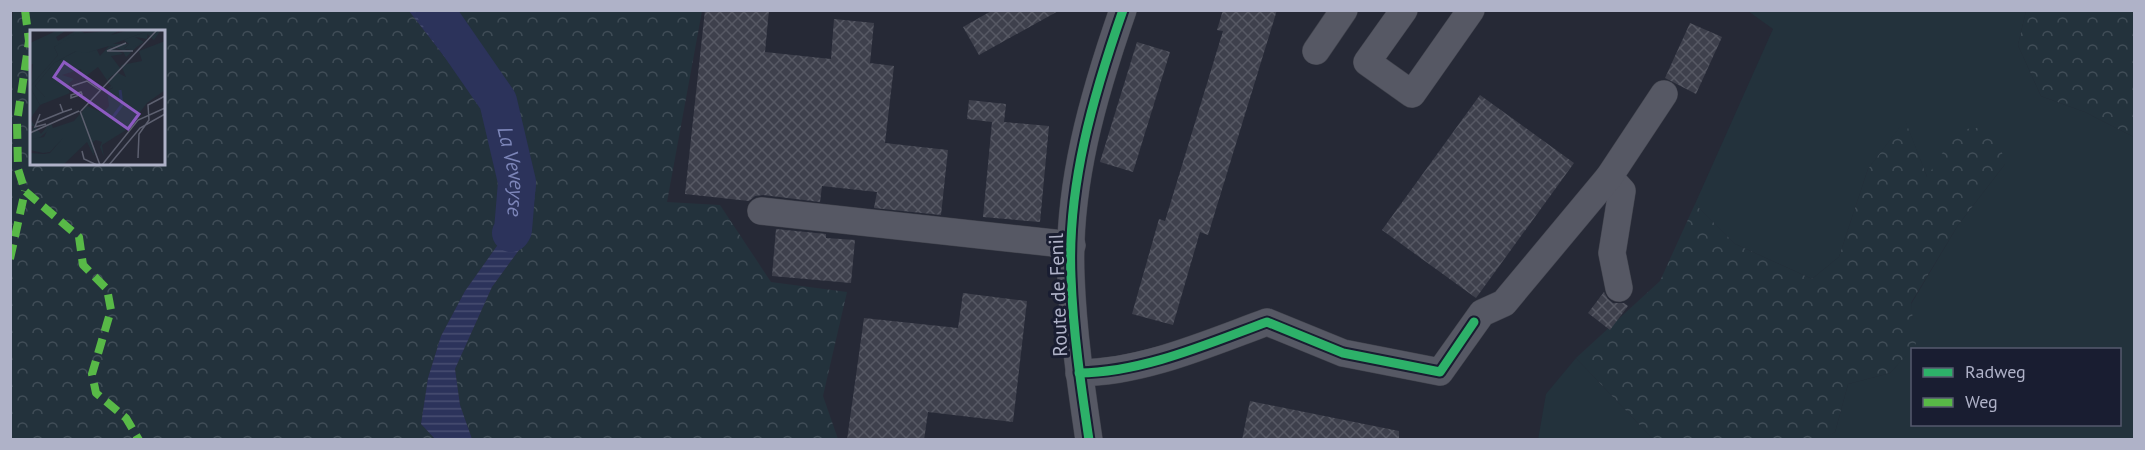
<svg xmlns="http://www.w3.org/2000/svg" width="2145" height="450" viewBox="0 0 2145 450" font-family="'PT Sans',sans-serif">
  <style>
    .grass { fill: #23323c; fill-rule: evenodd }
    .forest { fill: url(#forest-crowns); fill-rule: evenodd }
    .water { fill: url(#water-rules) }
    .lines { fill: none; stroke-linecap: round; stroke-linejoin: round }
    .river { stroke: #2c335b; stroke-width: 38 }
    .building { fill: url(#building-cross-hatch) }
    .minor-casing { stroke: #41434d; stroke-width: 28 }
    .minor { stroke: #565864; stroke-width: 27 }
    .quiet { stroke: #58b947; stroke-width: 8; stroke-dasharray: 15 8; stroke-linecap: butt }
    .cycleway-casing { stroke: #191d31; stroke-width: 13 }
    .cycleway { stroke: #2db169; stroke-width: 9 }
    .labels { text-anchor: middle; stroke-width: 6; stroke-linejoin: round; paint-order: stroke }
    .street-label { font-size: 20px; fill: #afb2c8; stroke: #191d31 }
    .water-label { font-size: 21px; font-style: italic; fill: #7c85b8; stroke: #191d31 }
    .inset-river { fill: none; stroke: #2c335b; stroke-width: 3 }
    .inset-road { fill: none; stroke: #5d6070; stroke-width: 1.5 }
    .view { fill: #8d5bc2; fill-opacity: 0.15; stroke: #8d5bc2; stroke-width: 3 }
    .inset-edge { fill: none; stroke: #afb2c8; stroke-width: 3 }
  </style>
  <defs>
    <pattern id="forest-crowns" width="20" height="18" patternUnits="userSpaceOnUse" patternTransform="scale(1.5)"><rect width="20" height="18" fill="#23323c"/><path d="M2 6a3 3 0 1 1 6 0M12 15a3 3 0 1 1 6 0" fill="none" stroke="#404d57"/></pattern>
    <pattern id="water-rules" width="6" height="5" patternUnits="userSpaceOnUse" patternTransform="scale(1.5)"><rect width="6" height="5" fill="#2c335b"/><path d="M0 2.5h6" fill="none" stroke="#484e71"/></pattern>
    <pattern id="building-cross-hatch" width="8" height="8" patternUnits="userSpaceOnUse" patternTransform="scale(1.5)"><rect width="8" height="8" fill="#3e404c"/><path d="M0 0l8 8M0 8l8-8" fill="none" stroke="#575964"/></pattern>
  </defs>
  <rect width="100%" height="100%" fill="#262936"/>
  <!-- grass -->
  <g class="grass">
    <path d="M1748,11H2026L2018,45L2041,96L2085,112L2134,137V439H1821L1835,432L1848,384L1890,373L1915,345L1911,304L1958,225L2005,164L1927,177L1905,121L1868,169L1839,257L1812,279L1735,244L1695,204L1773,29ZM1912,350H2120V424H1912Z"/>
    <path d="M1576,358L1653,439L1538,440L1546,394Z"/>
  </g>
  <!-- forest -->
  <g class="forest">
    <path d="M13,11H409L457,73L498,101L517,182L504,236L465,291L441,336L428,378L421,424L435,439L11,440L10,44ZM32,32H164V164H32Z"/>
    <path d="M446,11H702L667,202L720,205L771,282L847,292L823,396L838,439H472L460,405L455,369L492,287L530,235L522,135L468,39Z"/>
    <path d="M2026,11H2134V137L2085,112L2041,96L2018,45Z"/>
    <path d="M1905,120L1927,177L1957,130L1995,126L2005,164L1958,225L1911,303L1916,345L1890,373L1848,384L1835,432L1821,440L1653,439L1576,358L1660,281L1695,204L1735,244L1812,279L1839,257L1868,169Z"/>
  </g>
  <!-- water -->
  <path class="water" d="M409,11H446L468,39L490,75L522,136L536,184L530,235L492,287L455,369L460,405L472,439H435L421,424L428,378L441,336L465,291L504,236L517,182L498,101L457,73Z"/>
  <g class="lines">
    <!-- river -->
    <path class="river" id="s1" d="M435,10L498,101L517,182L513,230L511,233"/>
  </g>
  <!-- building -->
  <g class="building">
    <path d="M705,10H769L765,52L831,59L834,19L874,23L870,63L894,66L885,143L948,150L941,215L874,208L877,192L822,186L820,202L763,195L755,196L749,201L685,194Z"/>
    <path d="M993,10H1060L979,55L963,27Z"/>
    <path d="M1223,10H1277L1208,235L1200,232L1173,325L1132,314L1159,219L1165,221L1223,31L1217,30Z"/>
    <path d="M1690,23L1722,37L1696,94L1665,78Z"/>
    <path d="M1137,42L1170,52L1133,172L1100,162Z"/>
    <path d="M1480,95L1574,163L1476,298L1382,230Z"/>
    <path d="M969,100L1006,104L1004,122L1049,126L1040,222L983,217L992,122L967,119Z"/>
    <path d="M776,229L826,234V238L855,240L851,283L772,276Z"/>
    <path d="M1604,292L1608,299L1613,303H1624L1628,306L1610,330L1588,313Z"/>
    <path d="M963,293L1027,301L1013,422L928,412L924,440H847L864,318L958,328Z"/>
    <path d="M1250,401L1399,431V440H1242Z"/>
  </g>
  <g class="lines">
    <defs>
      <g id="minor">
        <path d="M1404,10L1367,62L1412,94L1471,10"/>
        <path d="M1316,51L1344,10"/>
        <path d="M1609,177L1622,191L1612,253L1619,288"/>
        <path d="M761,211L1072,245"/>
        <path d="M1079,373C1144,372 1207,344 1267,322L1343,353L1440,372L1482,313L1504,303L1609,177L1664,94"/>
        <path d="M1089,440C1081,386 1073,331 1071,277C1067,186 1093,96 1123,10"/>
      </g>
    </defs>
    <!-- minor casing -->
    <use href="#minor" class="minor-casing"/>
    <!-- minor -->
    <use href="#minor" class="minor"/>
    <!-- quiet -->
    <g class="quiet">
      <path d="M25,10L29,41L17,122L18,169L25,191L79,237L83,265L107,289L111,310L92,374L96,393L126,418L139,440"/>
      <path d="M10,259L25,191"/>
    </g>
    <defs>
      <g id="cycleway">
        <path d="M1079,373C1144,372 1207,344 1267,322L1343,353L1440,372L1474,322"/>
        <path d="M1089,440C1081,386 1073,331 1071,277C1067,186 1093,96 1123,10"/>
      </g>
    </defs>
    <!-- cycleway casing -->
    <use href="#cycleway" class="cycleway-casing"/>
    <!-- cycleway -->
    <use href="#cycleway" class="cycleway"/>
  </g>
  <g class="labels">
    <!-- street labels -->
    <g class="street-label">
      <text transform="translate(1058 295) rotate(-92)" y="7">Route de Fenil</text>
    </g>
    <!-- water labels -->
    <g class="water-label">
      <text dy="7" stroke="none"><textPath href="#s1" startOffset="183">La Veveyse</textPath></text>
    </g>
  </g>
  <!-- overview -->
  <g transform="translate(30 30)">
    <rect width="135" height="135" fill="#262936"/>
    <path d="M28,0H37L26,7L28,11L47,0L55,3L24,17L28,25L0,57L3,34L0,35V13ZM118,1L117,9L105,7L114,12L102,20L94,19L99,14L94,10L87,12ZM79,16L93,24L81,26L90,38L86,48L83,45L78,49L83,58L78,59L81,56L68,37L52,49L51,39L32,45L44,49L37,55L40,63L15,73V67L5,56L24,33L46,21L67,20L70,26ZM1,59L10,75L0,89L11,104L19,94L20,99L8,109H0L4,96H0Z" fill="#23323c"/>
    <path d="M90,0L81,5L99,0H131L124,10L115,2L83,14H99L94,18L97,21L112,12L96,27L92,20L79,16L56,23L46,21L24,33L5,56L15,67V73L10,75L0,57L28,25L24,17L45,4ZM135,11V60L117,73L96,100L72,115L74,127L70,117L72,112L66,110L63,112L64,126L57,112L33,135H0V123L14,124L20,123L33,108L20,122L13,123L0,120V109L14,107L21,93L23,98L44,91L57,76L73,83L79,76L77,61L83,58L78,52L88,43L96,47L91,35L112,31L109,21Z" fill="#23323c"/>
    <path class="inset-river" d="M83,87L92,75L90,60"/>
    <path class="inset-road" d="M96,13L77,21H103M42,56L57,51L70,60M51,62L52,64L41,68V65ZM30,74L33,82L42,79M50,81L70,135M51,81L127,0M10,84L5,97L16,94M6,93L33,82M0,103L49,81M52,121L54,129L67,135M108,128L109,104L119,90L118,75L135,66M72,135L108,90L135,78M79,135L110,98L135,84"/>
    <path class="view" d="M34,32L109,84L98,99L24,47Z"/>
    <rect width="135" height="135" class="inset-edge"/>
  </g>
  <!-- border -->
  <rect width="2145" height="450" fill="none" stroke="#afb2c8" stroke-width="24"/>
  <!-- legend -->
  <rect x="1911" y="348" width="210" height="78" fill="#191d31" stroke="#55596d" stroke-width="1.5"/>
  <rect x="1923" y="368" width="30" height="9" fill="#2db169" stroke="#55596d" stroke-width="1.5"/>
  <text x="1965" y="378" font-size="18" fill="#afb2c8">Radweg</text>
  <rect x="1923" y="398" width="30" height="9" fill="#58b947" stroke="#55596d" stroke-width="1.5"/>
  <text x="1965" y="408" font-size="18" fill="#afb2c8">Weg</text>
</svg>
